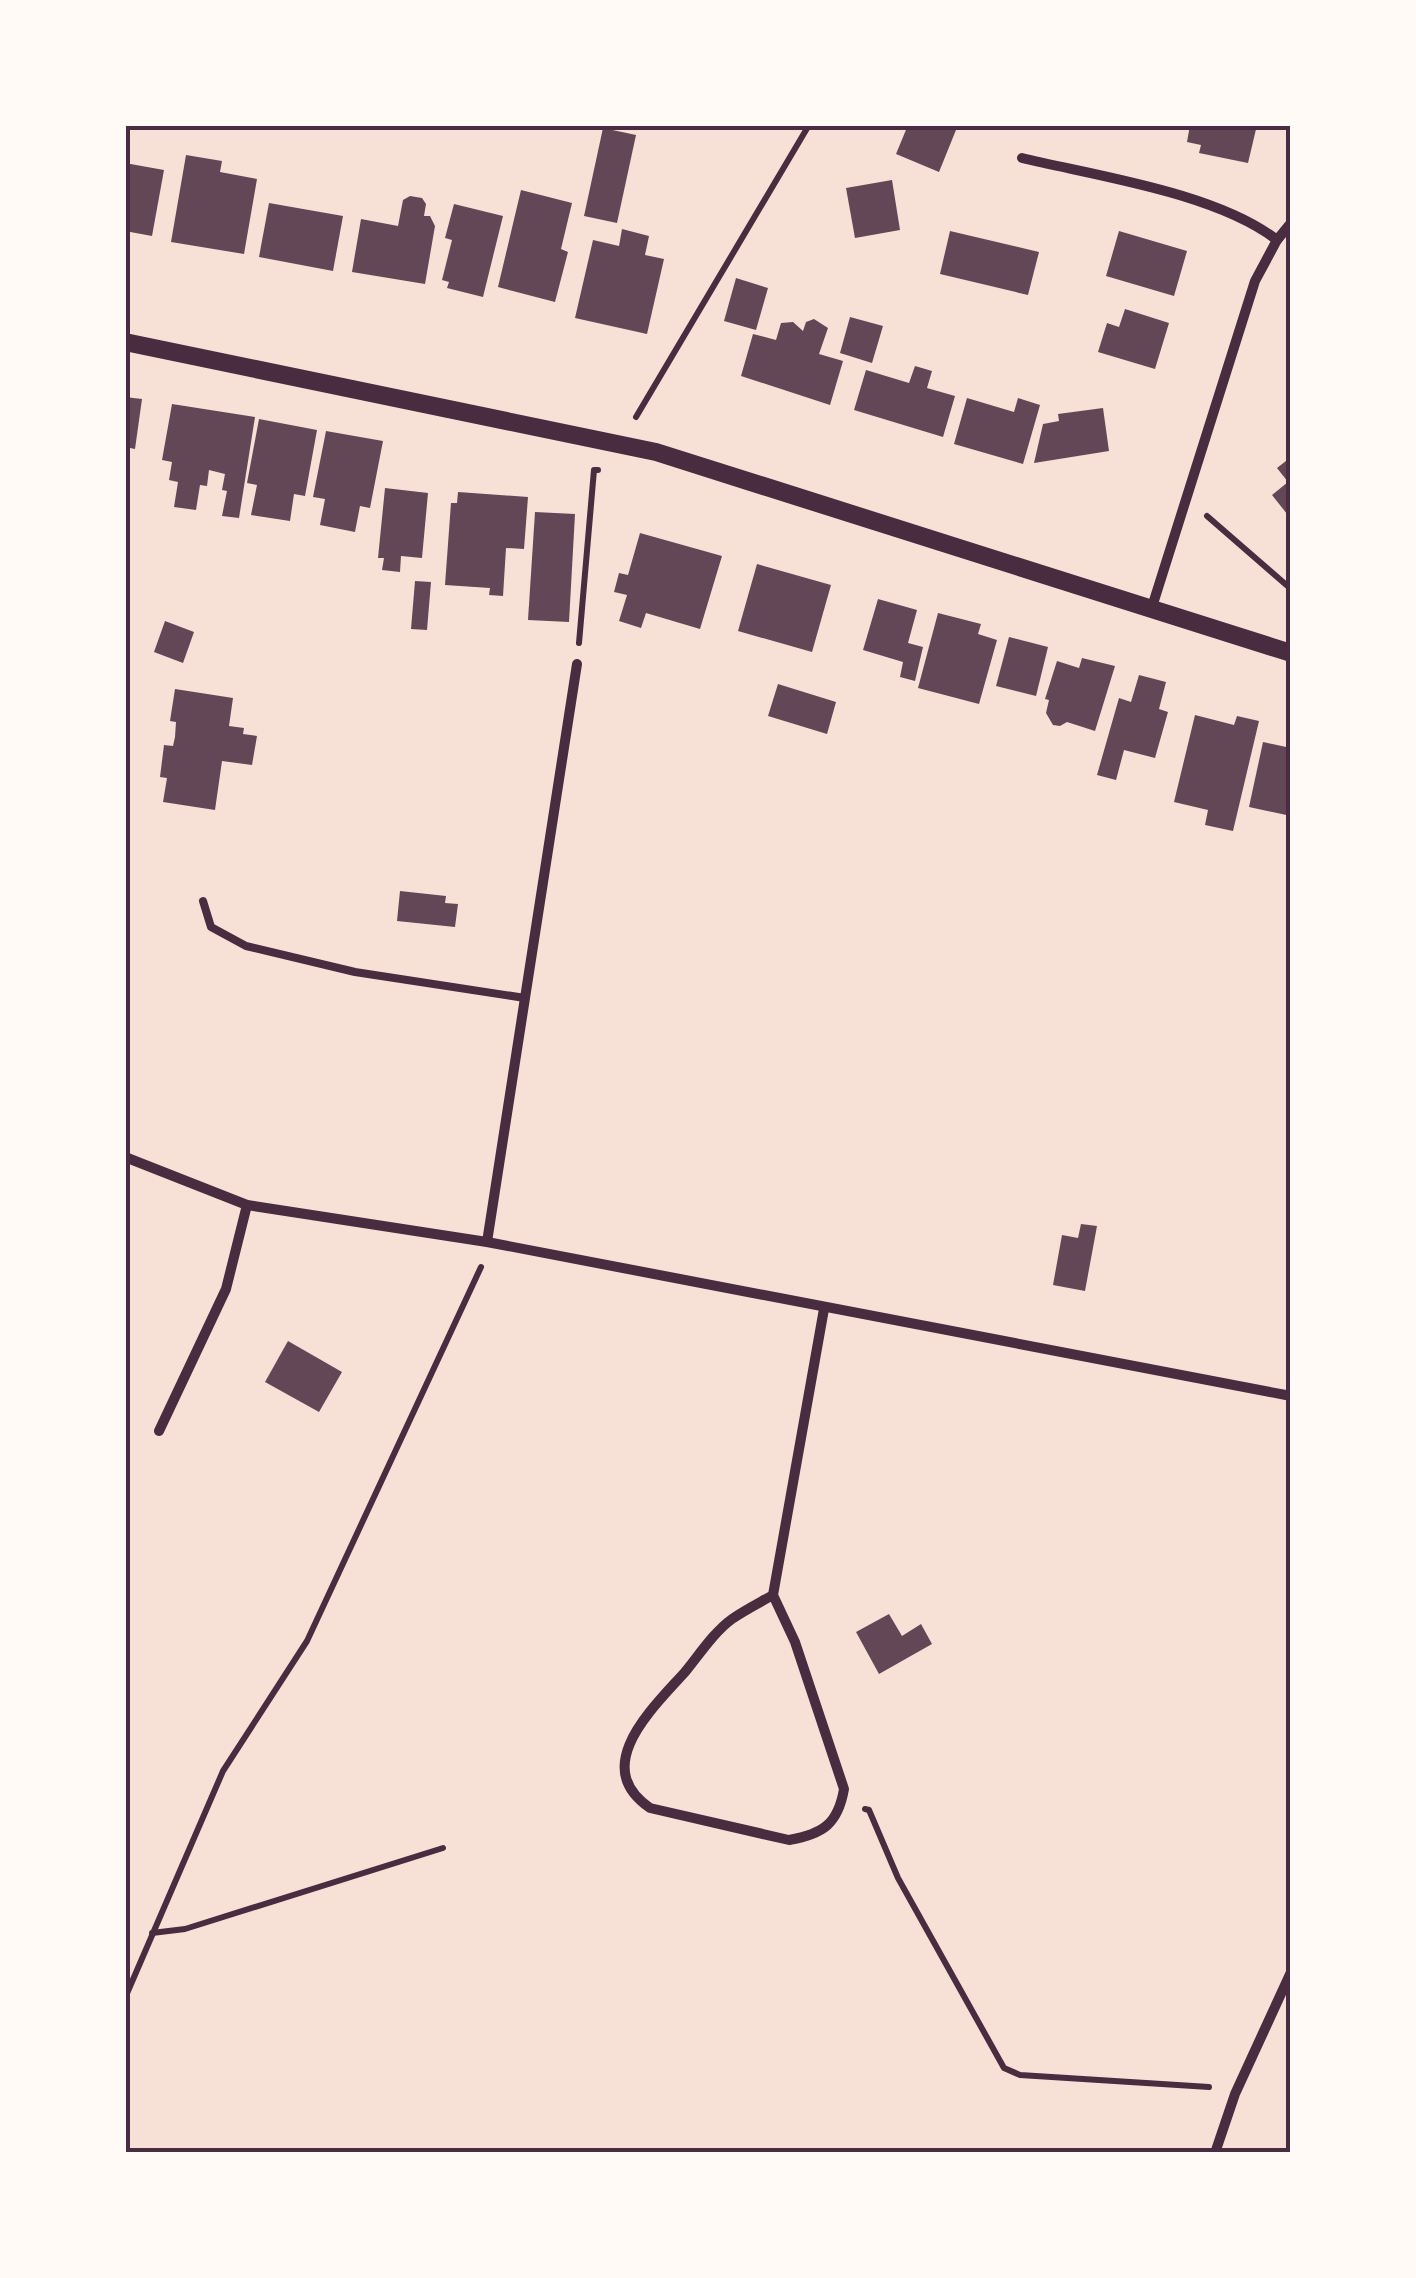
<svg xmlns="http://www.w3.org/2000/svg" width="1416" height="2278" viewBox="0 0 1416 2278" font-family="Raleway,sans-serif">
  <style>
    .building { fill: #644757 }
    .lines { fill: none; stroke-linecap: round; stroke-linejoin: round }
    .path { stroke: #4a2c40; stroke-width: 6 }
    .service { stroke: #4a2c40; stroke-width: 8 }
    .minor { stroke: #4a2c40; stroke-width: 10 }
    .tertiary { stroke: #4a2c40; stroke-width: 18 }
    .neatline { fill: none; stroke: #4a2c40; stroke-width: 4 }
  </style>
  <rect width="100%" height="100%" fill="#f7e1d7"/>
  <!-- building -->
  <g class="building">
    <path d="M908,125H958L939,172L896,154Z"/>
    <path d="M1190,125H1257L1248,163L1199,153L1201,145L1187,142Z"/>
    <path d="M603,128L636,135L617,223L584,216Z"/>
    <path d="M186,155L222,161L220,172L257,179L244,254L171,242Z"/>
    <path d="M125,163L164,170L152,236L125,231Z"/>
    <path d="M892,180L900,230L855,238L846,188Z"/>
    <path d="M521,190L572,203L561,249L568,252L555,302L498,287Z"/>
    <path d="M410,196L422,198L426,204L424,216H430L435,226L425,284L352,272L361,219L398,226L403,200Z"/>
    <path d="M269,203L343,216L333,271L259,257Z"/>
    <path d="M454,204L503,216L483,297L447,288L449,282L442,280L452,240L445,238Z"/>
    <path d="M622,229L649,236L645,255L664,259L647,334L575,318L593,240L619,246Z"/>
    <path d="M950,231L1039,252L1028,295L940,274Z"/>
    <path d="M1119,231L1187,251L1174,296L1106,276Z"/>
    <path d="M736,278L768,288L756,330L724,321Z"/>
    <path d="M1125,309L1169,323L1155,369L1098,352L1107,323L1119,327Z"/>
    <path d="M850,317L883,326L872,363L840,353Z"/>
    <path d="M814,319L828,328L819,354L843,361L830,405L741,376L753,334L776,340L781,323L793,322L803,331L806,322Z"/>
    <path d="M915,366L932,371L927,388L955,396L943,437L854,410L866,370L909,383Z"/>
    <path d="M125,397L142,399L135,449L125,447Z"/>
    <path d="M967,398L1014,412L1018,398L1040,405L1023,464L954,444Z"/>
    <path d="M172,404L255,417L239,518L222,516L227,491L222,490L225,474L209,470L207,486L200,485L196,510L174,507L178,482L169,480L172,462L162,460Z"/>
    <path d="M1103,408L1109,451L1034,463L1043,424L1059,421L1058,414Z"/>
    <path d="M259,419L317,430L305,496L294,494L290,521L251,515L257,485L247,483Z"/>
    <path d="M326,431L383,441L370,508L360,506L355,532L320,525L325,499L313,497Z"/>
    <path d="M1291,457V519L1272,495L1288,482L1277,468Z"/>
    <path d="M385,488L428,493L422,558L401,556L400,572L382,570L384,558H378Z"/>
    <path d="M458,492L528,497L524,549L506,548L503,596L489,595L490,588L445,585L451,503H457Z"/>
    <path d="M535,512L575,514L569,622L528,620Z"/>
    <path d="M640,533L722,556L700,629L646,613L641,628L619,621L627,595L614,592L619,573L628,575Z"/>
    <path d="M757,564L831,585L812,652L738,631Z"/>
    <path d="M415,581L431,582L427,630L411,629Z"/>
    <path d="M878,599L917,610L908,643L923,647L915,681L900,677L903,662L863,650Z"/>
    <path d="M938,613L981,624L978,634L997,640L979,704L918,688Z"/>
    <path d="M165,621L194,632L183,663L154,652Z"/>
    <path d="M1009,637L1048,647L1036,696L996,686Z"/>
    <path d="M1082,658L1115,666L1095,731L1067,722L1060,726L1053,725L1046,713L1049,700L1045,699L1057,661L1079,668Z"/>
    <path d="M1139,675L1166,682L1159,709L1168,712L1155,758L1124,750L1116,780L1097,775L1119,698L1131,702Z"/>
    <path d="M778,684L836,702L827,734L768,716Z"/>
    <path d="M175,689L233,698L229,726L244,728L243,734L257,736L252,765L222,761L215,810L163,802L167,778L160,777L164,745L173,746L175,737L176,722L170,721Z"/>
    <path d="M1195,715L1234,725L1237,716L1259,721L1233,831L1205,825L1208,810L1174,802Z"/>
    <path d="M1263,742L1291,748V816L1249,807Z"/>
    <path d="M400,891L446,896L445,903L458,904L455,927L397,921Z"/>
    <path d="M1081,1224L1097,1226L1085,1291L1053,1285L1062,1235L1078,1238Z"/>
    <path d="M288,1341L342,1372L319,1412L265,1382Z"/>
    <path d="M889,1614L902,1636L921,1624L932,1644L879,1674L856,1632Z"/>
  </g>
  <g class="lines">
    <!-- path -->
    <g class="path">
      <path d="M636,417L809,125"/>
      <path d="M1207,516L1291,589"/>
      <path d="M579,643L594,470H598"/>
      <path d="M865,1809L869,1810L898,1878L1004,2068L1020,2075L1209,2087"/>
      <path d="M152,1933L185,1929L443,1848"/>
      <path d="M125,1998L223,1771L307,1641L481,1267"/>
    </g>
    <!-- service -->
    <path class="service" d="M203,901L211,927L246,946L355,972L525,998"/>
    <!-- minor -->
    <g class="minor">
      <path d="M1022,158C1097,176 1217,193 1277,240"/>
      <path d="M1152,607L1255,281L1277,240L1291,223"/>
      <path d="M125,1157L247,1205L487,1242L1291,1396"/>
      <path d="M487,1242L577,664"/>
      <path d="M159,1431L226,1289L247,1205"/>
      <path d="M773,1595C759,1603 745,1610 732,1619C714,1632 699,1655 685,1672C653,1708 589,1766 650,1808L789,1840C823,1834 838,1824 844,1789L795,1642L773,1595L824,1309"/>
      <path d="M1215,2153L1235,2094L1291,1972"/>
    </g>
    <!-- tertiary -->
    <path class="tertiary" d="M125,342L656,452L1291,653"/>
  </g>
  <!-- border -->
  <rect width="1416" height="2278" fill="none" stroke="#fffaf5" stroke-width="255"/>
  <rect x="128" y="128" width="1160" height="2022" class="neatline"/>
</svg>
